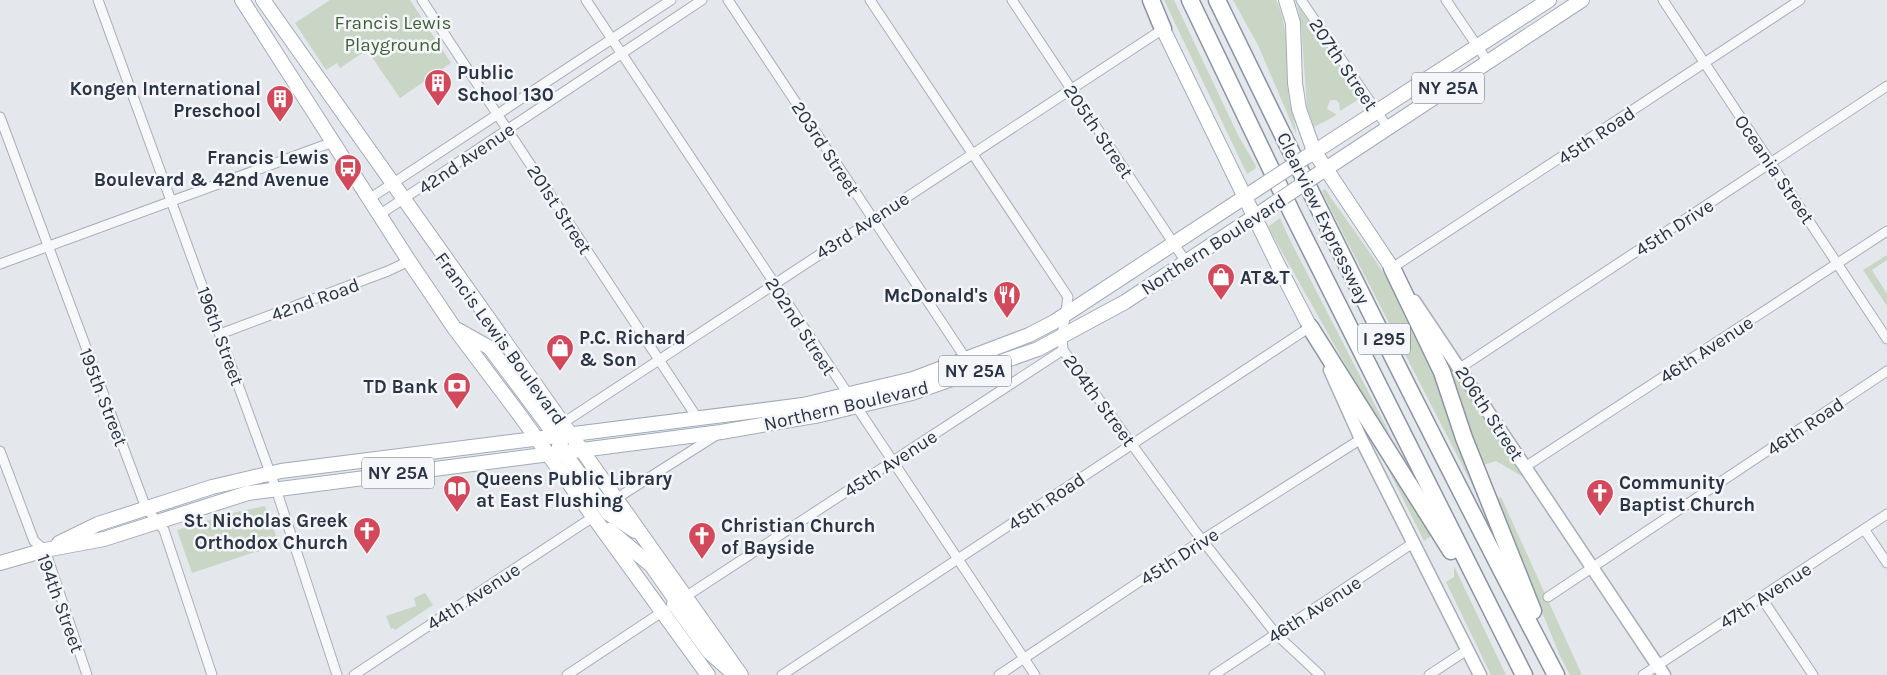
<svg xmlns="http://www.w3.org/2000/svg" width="1887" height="675" viewBox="0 0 1887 675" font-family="Karla,sans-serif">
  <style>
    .green { fill: #c9d6c5 }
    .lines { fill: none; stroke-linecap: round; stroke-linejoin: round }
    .street-casing { stroke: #a9aeb7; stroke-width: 11 }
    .secondary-casing { stroke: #a9aeb7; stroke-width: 15 }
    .primary-casing { stroke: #a3abb8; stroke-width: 16 }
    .highway-casing { stroke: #8b94a3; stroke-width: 19 }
    .street { stroke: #f7f8fa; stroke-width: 9 }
    .secondary { stroke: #fff; stroke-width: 12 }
    .primary { stroke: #fff; stroke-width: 14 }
    .highway { stroke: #fff; stroke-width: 16 }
    .primary-bridge-casing { stroke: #a3abb8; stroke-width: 16; stroke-linecap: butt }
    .primary-bridge { stroke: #fff; stroke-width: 14 }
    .labels { text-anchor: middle; stroke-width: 5; stroke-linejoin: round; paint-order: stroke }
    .shield { fill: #f4f6f9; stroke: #676e7b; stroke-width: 1 }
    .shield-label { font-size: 18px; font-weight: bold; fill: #2b3445 }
    .park-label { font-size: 19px; fill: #3f6138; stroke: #f4f6f9 }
    .street-label { font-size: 19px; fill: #2b3445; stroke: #f4f6f9 }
    .poi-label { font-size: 19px; font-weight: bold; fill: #2b3445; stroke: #f4f6f9; text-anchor: start }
  </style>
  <rect width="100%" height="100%" fill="#e4e7ec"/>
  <!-- green -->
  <g class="green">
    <path d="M330,0H410L451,63L400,98L367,50L340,68L337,63L326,70L295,23Z"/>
    <path d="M1164,0H1174L1238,135L1256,166L1255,169L1247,174Z"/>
    <path d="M1233,0H1276C1291,30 1285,67 1289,99C1291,111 1296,122 1296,134L1258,45Z"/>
    <path d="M1297,4L1359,97L1356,101L1340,111L1339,103L1336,100H1330L1327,109L1336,114L1335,116L1314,127L1307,107L1301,24Z"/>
    <path d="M1325,189C1355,233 1390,277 1414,326C1441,381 1459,438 1478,496L1330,208L1322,191Z"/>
    <path d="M1280,218L1289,238L1393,440L1358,387L1268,227Z"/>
    <path d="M1887,255V260L1872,270L1887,294V306L1863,270Z"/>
    <path d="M1447,365L1463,382L1525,478L1496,461L1483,465L1445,369Z"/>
    <path d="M1370,433L1435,533L1424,541Z"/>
    <path d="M1501,497L1582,675H1570L1560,656L1496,500Z"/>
    <path d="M265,506L281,549L255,552L192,573L177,530L232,513Z"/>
    <path d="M1454,566L1506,675H1491L1446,582L1454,577Z"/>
    <path d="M425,593L433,605L395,630L393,628L391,629L386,616L416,606L414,598Z"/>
  </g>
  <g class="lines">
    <defs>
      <g id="street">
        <path d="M98,0L276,489L337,675"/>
        <path d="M422,0L698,419"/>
        <path d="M586,0L1035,675"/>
        <path d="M728,0L974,371"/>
        <path d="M870,0L1068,297L1062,336L1063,350L1195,531L1276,634L1320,675"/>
        <path d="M1012,0L1186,262"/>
        <path d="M1301,0L1388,128"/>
        <path d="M1446,0L1488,62"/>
        <path d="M1663,0L1887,339"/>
        <path d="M0,117L146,508L164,530L212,675"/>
        <path d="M369,199L671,0"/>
        <path d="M379,215L702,0"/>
        <path d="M0,264L333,142"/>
        <path d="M1392,268L1800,0"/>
        <path d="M220,334L388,271L409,261"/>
        <path d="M1460,368L1887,86"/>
        <path d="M563,423L1163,29"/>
        <path d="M0,451L34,541L45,550L87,675"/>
        <path d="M1525,467L1887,231"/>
        <path d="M617,498L718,434"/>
        <path d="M1864,529L1887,563"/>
        <path d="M1548,597L1887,371"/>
        <path d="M1761,597L1813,675"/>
        <path d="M682,599L1063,350"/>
        <path d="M354,675L593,517"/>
        <path d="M567,675L665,610"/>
        <path d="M782,675L1310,327"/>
        <path d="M999,675L1202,540L1361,439"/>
        <path d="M1214,675L1413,543"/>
        <path d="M1429,675L1467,650"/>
        <path d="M1643,675L1887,514"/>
      </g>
      <g id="secondary">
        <path d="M1414,301L1664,675"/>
        <path d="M1330,370L1361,439L1480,675"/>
      </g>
      <g id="primary">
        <path d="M242,0L409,261L455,329L516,410L708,675"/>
        <path d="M263,0L741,675"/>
        <path d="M1286,0L1293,23L1295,83L1299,109L1314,151L1392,268"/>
        <path d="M1163,29L1276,261L1310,327"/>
        <path d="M1308,156L1549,0"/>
        <path d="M1315,176L1582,0"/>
        <path d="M458,330L490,348L561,443"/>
        <path d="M559,446L609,514L635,531"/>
        <path d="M609,530L651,565L677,602"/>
        <path d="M59,543L98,524L212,487L281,471L803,405L913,379L1029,335L1054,322L1257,189"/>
        <path d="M0,563L45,550L104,539L248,493L721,432L820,415L912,393L1038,349L1125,302L1266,209"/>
        <path d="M674,604L709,652L734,674"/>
      </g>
      <g id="highway">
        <path d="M1151,0L1163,29"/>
        <path d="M1190,0L1293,215L1524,675"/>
        <path d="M1217,0C1327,227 1439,452 1556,675"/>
        <path d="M1392,268L1442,372L1464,438L1533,611"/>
        <path d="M1310,327L1451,551"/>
      </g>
    </defs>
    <!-- street casing -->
    <use href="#street" class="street-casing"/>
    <!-- secondary casing -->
    <use href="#secondary" class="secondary-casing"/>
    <!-- primary casing -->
    <use href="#primary" class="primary-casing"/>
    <!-- highway casing -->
    <use href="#highway" class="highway-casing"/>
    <!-- street -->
    <use href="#street" class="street"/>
    <!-- secondary -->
    <use href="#secondary" class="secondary"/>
    <!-- primary -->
    <use href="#primary" class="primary"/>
    <!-- highway -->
    <use href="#highway" class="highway"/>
    <defs>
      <g id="primary-bridge">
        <path d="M1257,189L1306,157"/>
        <path d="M1266,209L1315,176"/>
      </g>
    </defs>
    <!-- primary-bridge casing -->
    <use href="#primary-bridge" class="primary-bridge-casing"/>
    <!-- primary-bridge -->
    <use href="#primary-bridge" class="primary-bridge"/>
  </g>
  <!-- icons -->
  <defs>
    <symbol id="building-pin" viewBox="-11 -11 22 30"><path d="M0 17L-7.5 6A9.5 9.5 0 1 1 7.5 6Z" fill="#d1495b" stroke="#f4f6f9"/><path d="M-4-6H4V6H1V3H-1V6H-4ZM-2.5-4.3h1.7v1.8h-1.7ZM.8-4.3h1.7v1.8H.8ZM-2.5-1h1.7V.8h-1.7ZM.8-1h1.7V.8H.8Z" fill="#fff"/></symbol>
    <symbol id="bus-pin" viewBox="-11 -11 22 30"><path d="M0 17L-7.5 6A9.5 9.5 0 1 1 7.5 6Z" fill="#d1495b" stroke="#f4f6f9"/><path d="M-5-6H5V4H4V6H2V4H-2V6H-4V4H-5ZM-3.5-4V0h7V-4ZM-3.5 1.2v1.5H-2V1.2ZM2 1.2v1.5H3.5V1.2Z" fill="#fff"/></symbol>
    <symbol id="shop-pin" viewBox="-11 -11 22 30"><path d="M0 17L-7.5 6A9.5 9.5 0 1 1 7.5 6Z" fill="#d1495b" stroke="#f4f6f9"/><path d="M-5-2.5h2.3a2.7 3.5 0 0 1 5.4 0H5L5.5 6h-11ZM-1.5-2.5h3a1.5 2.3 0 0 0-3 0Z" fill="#fff"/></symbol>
    <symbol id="restaurant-pin" viewBox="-11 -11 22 30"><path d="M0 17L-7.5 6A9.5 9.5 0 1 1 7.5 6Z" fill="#d1495b" stroke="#f4f6f9"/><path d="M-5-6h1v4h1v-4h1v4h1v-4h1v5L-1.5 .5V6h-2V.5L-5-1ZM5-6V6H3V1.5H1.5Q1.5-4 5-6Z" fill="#fff"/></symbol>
    <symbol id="bank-pin" viewBox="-11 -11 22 30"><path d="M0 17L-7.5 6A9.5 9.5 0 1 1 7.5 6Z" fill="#d1495b" stroke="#f4f6f9"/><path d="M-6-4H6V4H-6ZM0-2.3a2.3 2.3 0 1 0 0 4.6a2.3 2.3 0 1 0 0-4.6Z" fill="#fff"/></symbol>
    <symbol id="library-pin" viewBox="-11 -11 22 30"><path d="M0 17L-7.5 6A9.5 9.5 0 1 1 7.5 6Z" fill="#d1495b" stroke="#f4f6f9"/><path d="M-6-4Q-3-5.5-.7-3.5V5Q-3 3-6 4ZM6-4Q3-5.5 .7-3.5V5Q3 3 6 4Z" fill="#fff"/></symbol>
    <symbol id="church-pin" viewBox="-11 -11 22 30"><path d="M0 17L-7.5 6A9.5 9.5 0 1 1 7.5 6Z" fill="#d1495b" stroke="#f4f6f9"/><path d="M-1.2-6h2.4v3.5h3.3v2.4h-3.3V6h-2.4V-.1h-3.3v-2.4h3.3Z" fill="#fff"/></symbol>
  </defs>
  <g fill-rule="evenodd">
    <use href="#building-pin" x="422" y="67" width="32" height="43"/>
    <use href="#building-pin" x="264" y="83" width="32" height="43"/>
    <use href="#bus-pin" x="332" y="152" width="32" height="43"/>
    <use href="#shop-pin" x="1205" y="261" width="32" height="43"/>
    <use href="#restaurant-pin" x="991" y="279" width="32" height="43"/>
    <use href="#shop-pin" x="544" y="332" width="32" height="43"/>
    <use href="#bank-pin" x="441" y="370" width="32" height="43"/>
    <use href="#library-pin" x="441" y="473" width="32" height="43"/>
    <use href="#church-pin" x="1584" y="477" width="32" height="43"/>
    <use href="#church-pin" x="351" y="515" width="32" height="43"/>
    <use href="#church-pin" x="686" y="520" width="32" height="43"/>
  </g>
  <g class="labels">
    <!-- shield labels -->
    <g class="shield">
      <rect x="1412" y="72.5" width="72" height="31" rx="4"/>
      <rect x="1358" y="323.5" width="52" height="31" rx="4"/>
      <rect x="939" y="355.5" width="72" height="31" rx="4"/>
      <rect x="362" y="457.5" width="72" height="31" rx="4"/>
    </g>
    <g class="shield-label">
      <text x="1448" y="94">NY 25A</text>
      <text x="1384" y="345">I 295</text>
      <text x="975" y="377">NY 25A</text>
      <text x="398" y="479">NY 25A</text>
    </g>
    <!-- park labels -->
    <g class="park-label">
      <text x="393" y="29">Francis Lewis<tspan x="393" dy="22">Playground</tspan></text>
    </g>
    <!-- street labels -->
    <g class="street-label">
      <text transform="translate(1344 64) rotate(56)" y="7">207th Street</text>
      <text transform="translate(1099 131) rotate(56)" y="7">205th Street</text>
      <text transform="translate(1596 135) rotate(-34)" y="7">45th Road</text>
      <text transform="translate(826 148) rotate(57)" y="7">203rd Street</text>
      <text transform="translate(466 158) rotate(-34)" y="7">42nd Avenue</text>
      <text transform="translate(1775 169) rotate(56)" y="7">Oceania Street</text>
      <text transform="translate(560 209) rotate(57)" y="7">201st Street</text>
      <text transform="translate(1324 218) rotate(64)" y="7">Clearview Expressway</text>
      <text transform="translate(862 225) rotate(-33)" y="7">43rd Avenue</text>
      <text transform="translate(1674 227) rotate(-33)" y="7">45th Drive</text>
      <text transform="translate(1213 244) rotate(-33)" y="7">Northern Boulevard</text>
      <text transform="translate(315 299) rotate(-20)" y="7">42nd Road</text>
      <text transform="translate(801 326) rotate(57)" y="7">202nd Street</text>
      <text transform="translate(221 336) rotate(70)" y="7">196th Street</text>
      <text transform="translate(501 338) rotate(54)" y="7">Francis Lewis Boulevard</text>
      <text transform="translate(1706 349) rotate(-33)" y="7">46th Avenue</text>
      <text transform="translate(104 397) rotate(69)" y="7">195th Street</text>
      <text transform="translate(1100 400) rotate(54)" y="7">204th Street</text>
      <text transform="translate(846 405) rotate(-13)" y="7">Northern Boulevard</text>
      <text transform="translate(1490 413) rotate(57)" y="7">206th Street</text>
      <text transform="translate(1805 426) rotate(-34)" y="7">46th Road</text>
      <text transform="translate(890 463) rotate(-33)" y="7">45th Avenue</text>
      <text transform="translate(1046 501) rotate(-34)" y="7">45th Road</text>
      <text transform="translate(1179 556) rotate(-33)" y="7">45th Drive</text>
      <text transform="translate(1765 595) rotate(-33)" y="7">47th Avenue</text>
      <text transform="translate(473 596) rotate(-33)" y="7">44th Avenue</text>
      <text transform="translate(61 603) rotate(70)" y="7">194th Street</text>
      <text transform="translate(1314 609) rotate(-33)" y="7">46th Avenue</text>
    </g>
    <!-- poi labels -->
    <g class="poi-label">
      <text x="457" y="79">Public<tspan x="457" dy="22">School 130</tspan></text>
      <text x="261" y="95" text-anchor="end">Kongen International<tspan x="261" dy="22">Preschool</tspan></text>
      <text x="329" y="164" text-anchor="end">Francis Lewis<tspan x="329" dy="22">Boulevard &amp; 42nd Avenue</tspan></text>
      <text x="1240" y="284">AT&amp;T</text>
      <text x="988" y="302" text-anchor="end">McDonald's</text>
      <text x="579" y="344">P.C. Richard<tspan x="579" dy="22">&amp; Son</tspan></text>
      <text x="438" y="393" text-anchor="end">TD Bank</text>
      <text x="476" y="485">Queens Public Library<tspan x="476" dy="22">at East Flushing</tspan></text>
      <text x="1619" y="489">Community<tspan x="1619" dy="22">Baptist Church</tspan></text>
      <text x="348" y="527" text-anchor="end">St. Nicholas Greek<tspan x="348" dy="22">Orthodox Church</tspan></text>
      <text x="721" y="532">Christian Church<tspan x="721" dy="22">of Bayside</tspan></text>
    </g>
  </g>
</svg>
